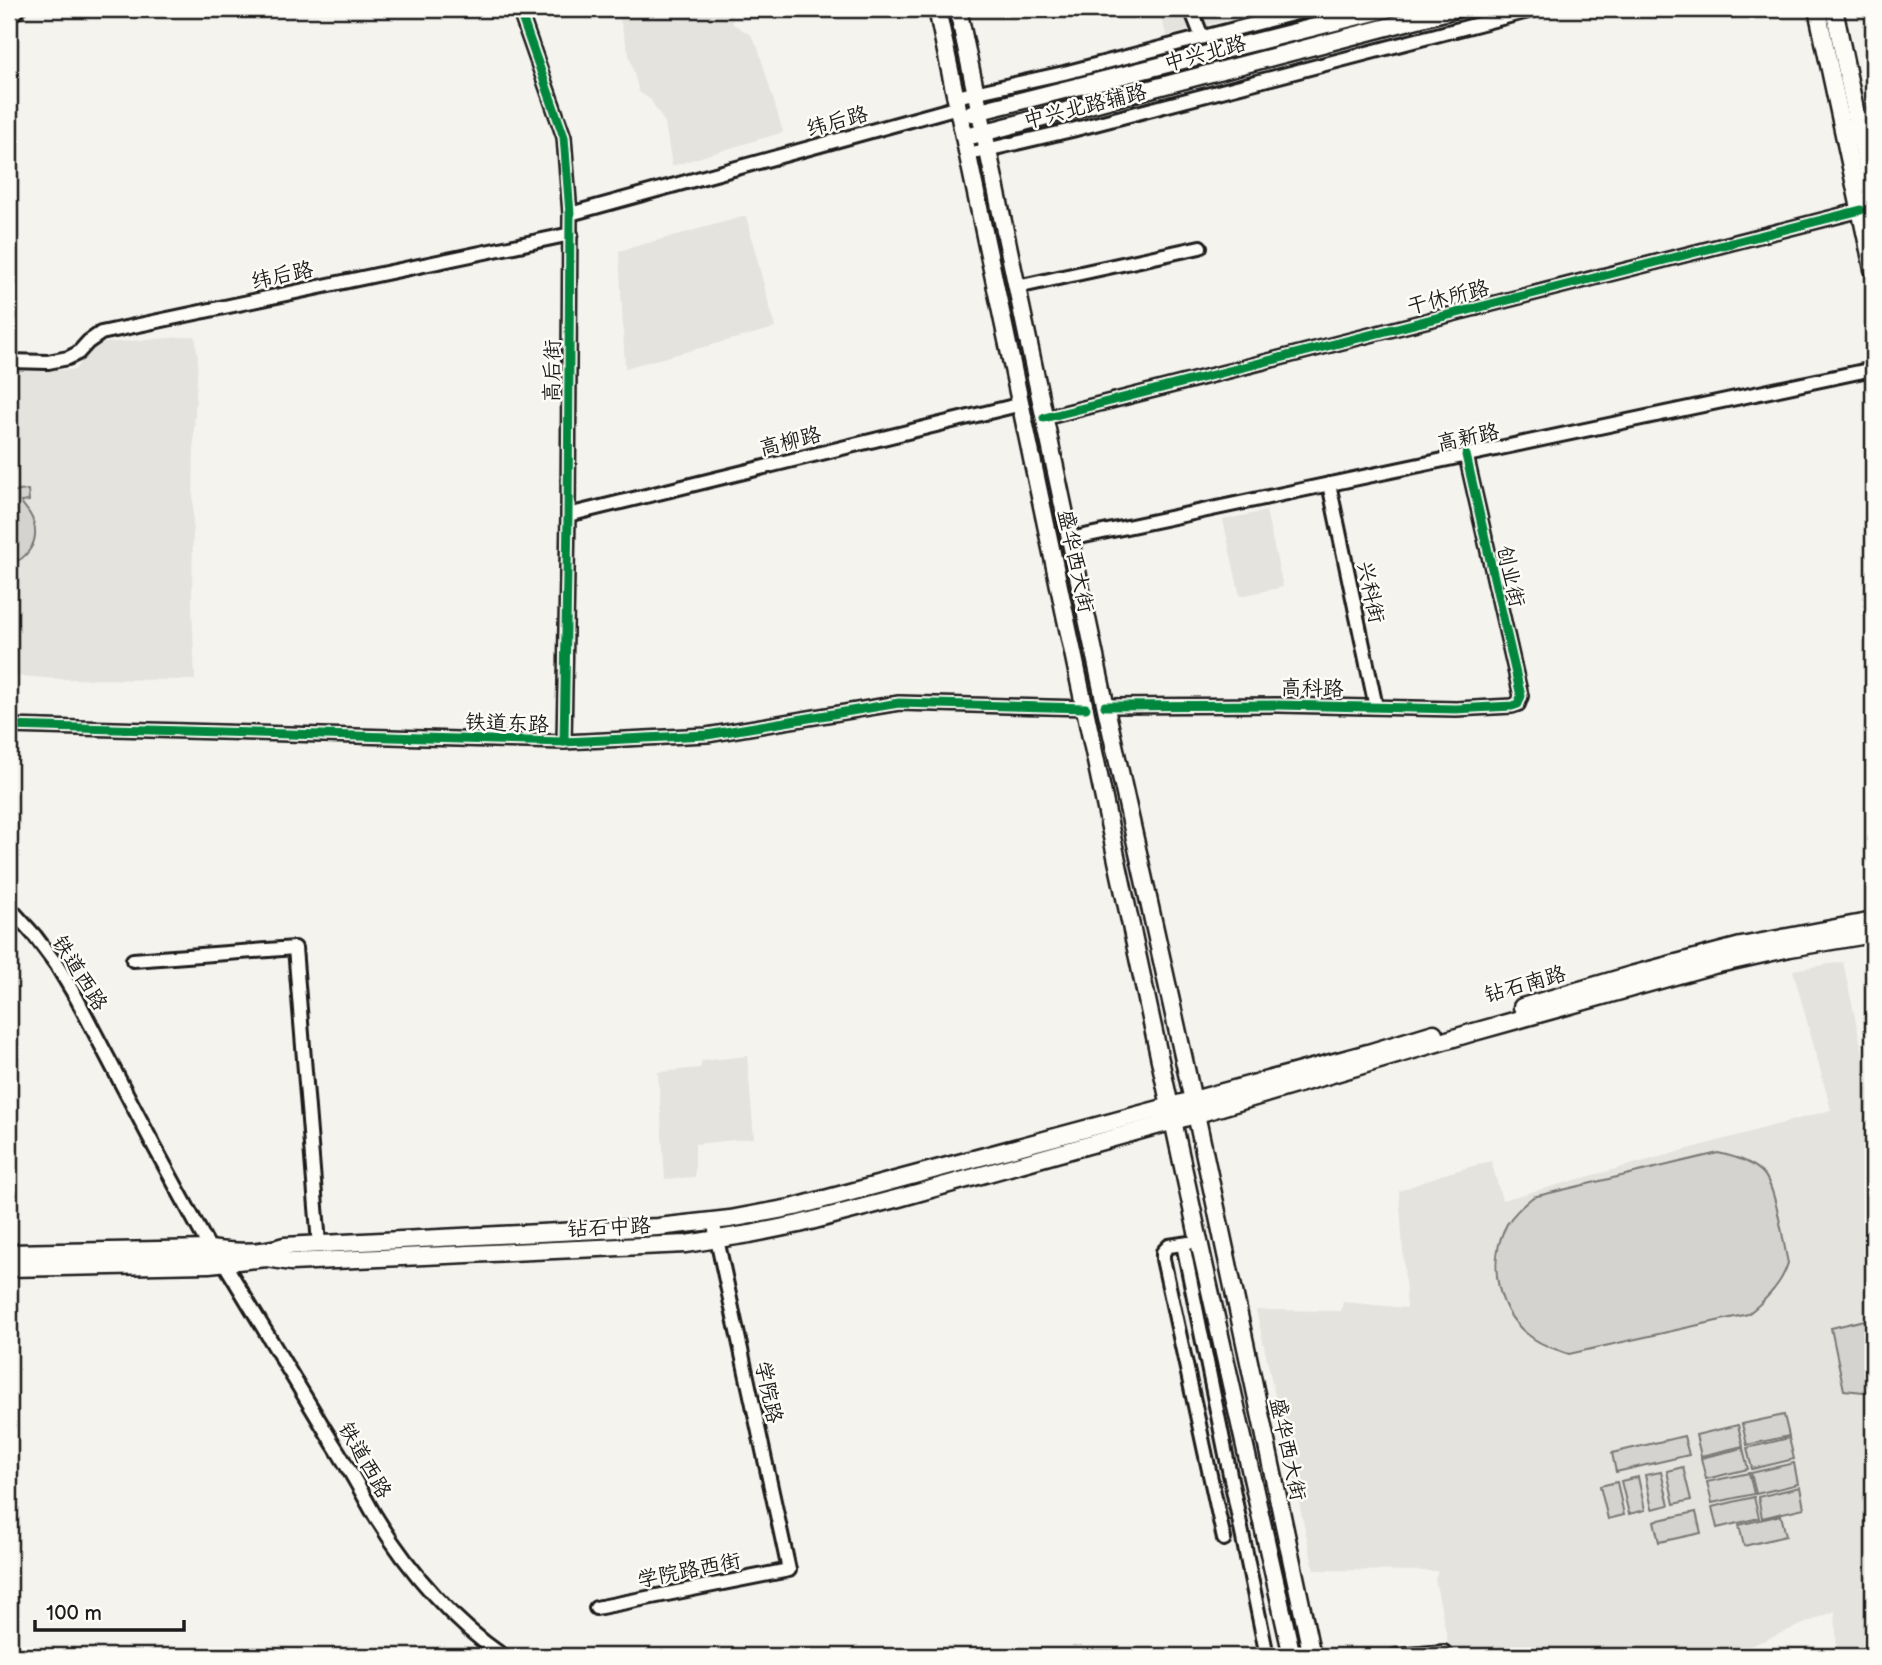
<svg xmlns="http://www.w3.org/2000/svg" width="1882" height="1665" viewBox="0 0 1882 1665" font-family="'Balsamiq Sans','LXGW WenKai TC',sans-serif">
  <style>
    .built { fill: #e4e3de }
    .green { fill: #d4d3cf; stroke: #787876; stroke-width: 2 }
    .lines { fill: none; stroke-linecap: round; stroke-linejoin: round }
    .minor-casing { stroke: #1c1c1c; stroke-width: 18 }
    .major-casing { stroke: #1c1c1c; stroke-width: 21 }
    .minor { stroke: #fdfcf7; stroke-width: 12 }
    .major { stroke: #fdfcf7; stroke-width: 16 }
    .cycleway-casing { stroke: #fdfcf7; stroke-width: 13 }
    .cycleway { stroke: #00873e; stroke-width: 9 }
    .labels { text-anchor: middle; stroke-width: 5; stroke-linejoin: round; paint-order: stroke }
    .street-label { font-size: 21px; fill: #1c1c1c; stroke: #fdfcf7 }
  </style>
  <rect width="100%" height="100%" fill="#f4f3ee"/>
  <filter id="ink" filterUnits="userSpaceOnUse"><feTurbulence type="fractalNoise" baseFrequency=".0143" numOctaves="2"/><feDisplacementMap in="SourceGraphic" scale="14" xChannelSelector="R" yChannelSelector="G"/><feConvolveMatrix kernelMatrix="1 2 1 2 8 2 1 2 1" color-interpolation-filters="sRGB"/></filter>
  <g filter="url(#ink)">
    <!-- built -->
    <g class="built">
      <path d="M617,9H730L733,24L751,35L758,48L783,132L672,166L665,123L650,99L639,92Z"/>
      <path d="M1158,9H1268L1167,36Z"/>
      <path d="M746,216L775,328L625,368L619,251Z"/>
      <path d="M195,336L198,358L194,429L192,606L195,680L57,679L9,675V369L75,370L91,344Z"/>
      <path d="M1266,511L1283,587L1240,596L1223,520Z"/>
      <path d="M1843,962L1873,1101V1656H1837L1835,1611L1726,1656H1451L1435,1579L1438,1571L1314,1570L1256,1310L1341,1311L1343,1302L1407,1308L1399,1191L1441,1175L1491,1161L1502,1200L1831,1110L1793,970Z"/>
      <path d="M747,1056L754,1138L695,1144V1177L665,1179L658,1072L700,1068L702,1061Z"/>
    </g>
    <!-- green -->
    <g class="green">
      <path d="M28,490L29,501L21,502C25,508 31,513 33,521C40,540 28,560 9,564V492Z"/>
      <path d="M1718,1153C1733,1156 1751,1161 1763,1173C1776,1187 1783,1242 1788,1263C1782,1284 1766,1300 1748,1314L1569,1354C1557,1350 1544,1346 1534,1339C1497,1315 1486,1262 1507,1224C1514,1213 1523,1205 1533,1197Z"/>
      <path d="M1873,1318V1393L1844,1390L1831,1328Z"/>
      <path d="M1784,1415L1789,1436L1747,1445L1742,1424Z"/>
      <path d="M1738,1425L1743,1446L1701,1456L1696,1435Z"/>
      <path d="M1684,1436L1689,1455L1616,1472L1612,1453Z"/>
      <path d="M1789,1438L1794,1459L1752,1469L1747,1448Z"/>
      <path d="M1743,1448L1748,1469L1706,1479L1701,1458Z"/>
      <path d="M1794,1463L1798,1484L1756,1494L1751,1473Z"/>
      <path d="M1683,1467L1691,1500L1674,1504L1667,1471Z"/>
      <path d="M1661,1472L1669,1505L1652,1509L1645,1475Z"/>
      <path d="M1749,1473L1754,1494L1712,1503L1707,1482Z"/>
      <path d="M1638,1477L1645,1510L1629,1514L1621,1481Z"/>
      <path d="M1617,1482L1624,1515L1608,1519L1600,1486Z"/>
      <path d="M1800,1487L1804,1508L1762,1518L1758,1497Z"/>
      <path d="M1754,1497L1759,1518L1717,1528L1712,1507Z"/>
      <path d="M1696,1512L1701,1533L1659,1542L1654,1521Z"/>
      <path d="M1781,1515L1786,1536L1744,1546L1739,1525Z"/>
    </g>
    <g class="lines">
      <defs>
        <g id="minor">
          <path d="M519,9L564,137L570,214L568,515L564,742"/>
          <path d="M1191,9L1202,37"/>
          <path d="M9,12L17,11L19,9"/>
          <path d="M956,97L1064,73L1312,9"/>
          <path d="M1850,128L1873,122"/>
          <path d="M1853,140L1873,135"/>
          <path d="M969,154L1072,130L1536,9"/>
          <path d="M570,214L951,109"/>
          <path d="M1017,287L1200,247"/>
          <path d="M9,361L48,362L68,358L78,353L88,342L101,333L571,234"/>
          <path d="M1044,418L1861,210"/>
          <path d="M1329,484L1376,707"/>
          <path d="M568,515L1022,404"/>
          <path d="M1070,539L1873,369"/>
          <path d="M1105,706L1279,705L1456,709L1512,706L1518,704L1521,696L1466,455"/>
          <path d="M9,726L564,742L707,735L899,703L1086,708"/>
          <path d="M9,907L35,936L56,964L77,999L155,1148L210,1249"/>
          <path d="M133,960L295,948L319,1244"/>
          <path d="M1189,1243L1169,1246L1163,1252V1259L1224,1539"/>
          <path d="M1183,1244L1267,1656"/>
          <path d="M223,1261C260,1322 297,1383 334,1445C348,1467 361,1491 374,1514C407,1568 451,1620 503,1656"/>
          <path d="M596,1608L789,1570L713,1221"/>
          <path d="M1395,1656L1444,1652"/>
        </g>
        <g id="major">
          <path d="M937,9L1116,856L1202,1255L1292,1656"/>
          <path d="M958,9L1107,713L1196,1114L1312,1656"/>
          <path d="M1817,9L1873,269"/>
          <path d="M1834,9L1873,196"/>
          <path d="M972,113L1387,9"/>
          <path d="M974,135L1456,9"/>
          <path d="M1522,1007L1631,975L1741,946L1873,921"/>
          <path d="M9,1253L210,1249C236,1253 260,1254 284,1246L658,1227L730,1219L795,1207L1368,1053L1434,1033"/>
          <path d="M9,1268L209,1264L267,1258L291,1262L686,1244L750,1234L799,1224L899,1198L1174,1121L1474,1032L1714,965L1790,948L1873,934"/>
        </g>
      </defs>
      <!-- minor casing -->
      <use href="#minor" class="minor-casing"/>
      <!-- major casing -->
      <use href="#major" class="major-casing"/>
      <!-- minor -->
      <use href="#minor" class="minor"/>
      <!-- major -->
      <use href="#major" class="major"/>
      <defs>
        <g id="cycleway">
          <path d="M519,9L564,137L570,214L568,515L564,742"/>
          <path d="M1044,418L1861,210"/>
          <path d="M1105,706L1279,705L1456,709L1512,706L1518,704L1521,696L1466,455"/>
          <path d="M9,726L564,742L707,735L899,703L1086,708"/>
        </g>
      </defs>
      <!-- cycleway casing -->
      <use href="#cycleway" class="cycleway-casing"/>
      <!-- cycleway -->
      <use href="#cycleway" class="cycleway"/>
    </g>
  </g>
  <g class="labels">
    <!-- street labels -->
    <g class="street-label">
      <text transform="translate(1205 53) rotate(-15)" y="7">中兴北路</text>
      <text transform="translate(1085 106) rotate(-14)" y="7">中兴北路辅路</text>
      <text transform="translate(837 121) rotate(-15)" y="7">纬后路</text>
      <text transform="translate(282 275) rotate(-12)" y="7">纬后路</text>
      <text transform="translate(1448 297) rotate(-14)" y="7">干休所路</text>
      <text transform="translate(552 371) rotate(-89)" y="7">高后街</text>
      <text transform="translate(1468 437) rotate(-12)" y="7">高新路</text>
      <text transform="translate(790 441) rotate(-14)" y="7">高柳路</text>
      <text transform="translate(1076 561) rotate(78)" y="7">盛华西大街</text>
      <text transform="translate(1511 576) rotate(77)" y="7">创业街</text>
      <text transform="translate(1371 592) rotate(78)" y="7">兴科街</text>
      <text transform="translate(1312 688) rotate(1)" y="7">高科路</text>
      <text transform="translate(507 723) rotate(2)" y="7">铁道东路</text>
      <text transform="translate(80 973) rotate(58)" y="7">铁道西路</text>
      <text transform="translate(1525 984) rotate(-16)" y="7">钻石南路</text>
      <text transform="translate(609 1227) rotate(-3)" y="7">钻石中路</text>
      <text transform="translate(769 1392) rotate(78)" y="7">学院路</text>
      <text transform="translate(1288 1449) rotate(78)" y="7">盛华西大街</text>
      <text transform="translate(365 1460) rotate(60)" y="7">铁道西路</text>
      <text transform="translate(689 1570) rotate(-11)" y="7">学院路西街</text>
    </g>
  </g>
  <!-- margin -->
  <rect width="1882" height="1665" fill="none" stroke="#fdfcf7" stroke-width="35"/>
  <rect x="18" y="18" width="1847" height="1630" fill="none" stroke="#1c1c1c" stroke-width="2.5" filter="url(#ink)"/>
  <!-- scale -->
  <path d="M35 1620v10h149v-10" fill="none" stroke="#1c1c1c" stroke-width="3.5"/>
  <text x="46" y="1620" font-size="21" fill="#1c1c1c" stroke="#fdfcf7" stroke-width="5" paint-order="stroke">100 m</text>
</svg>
